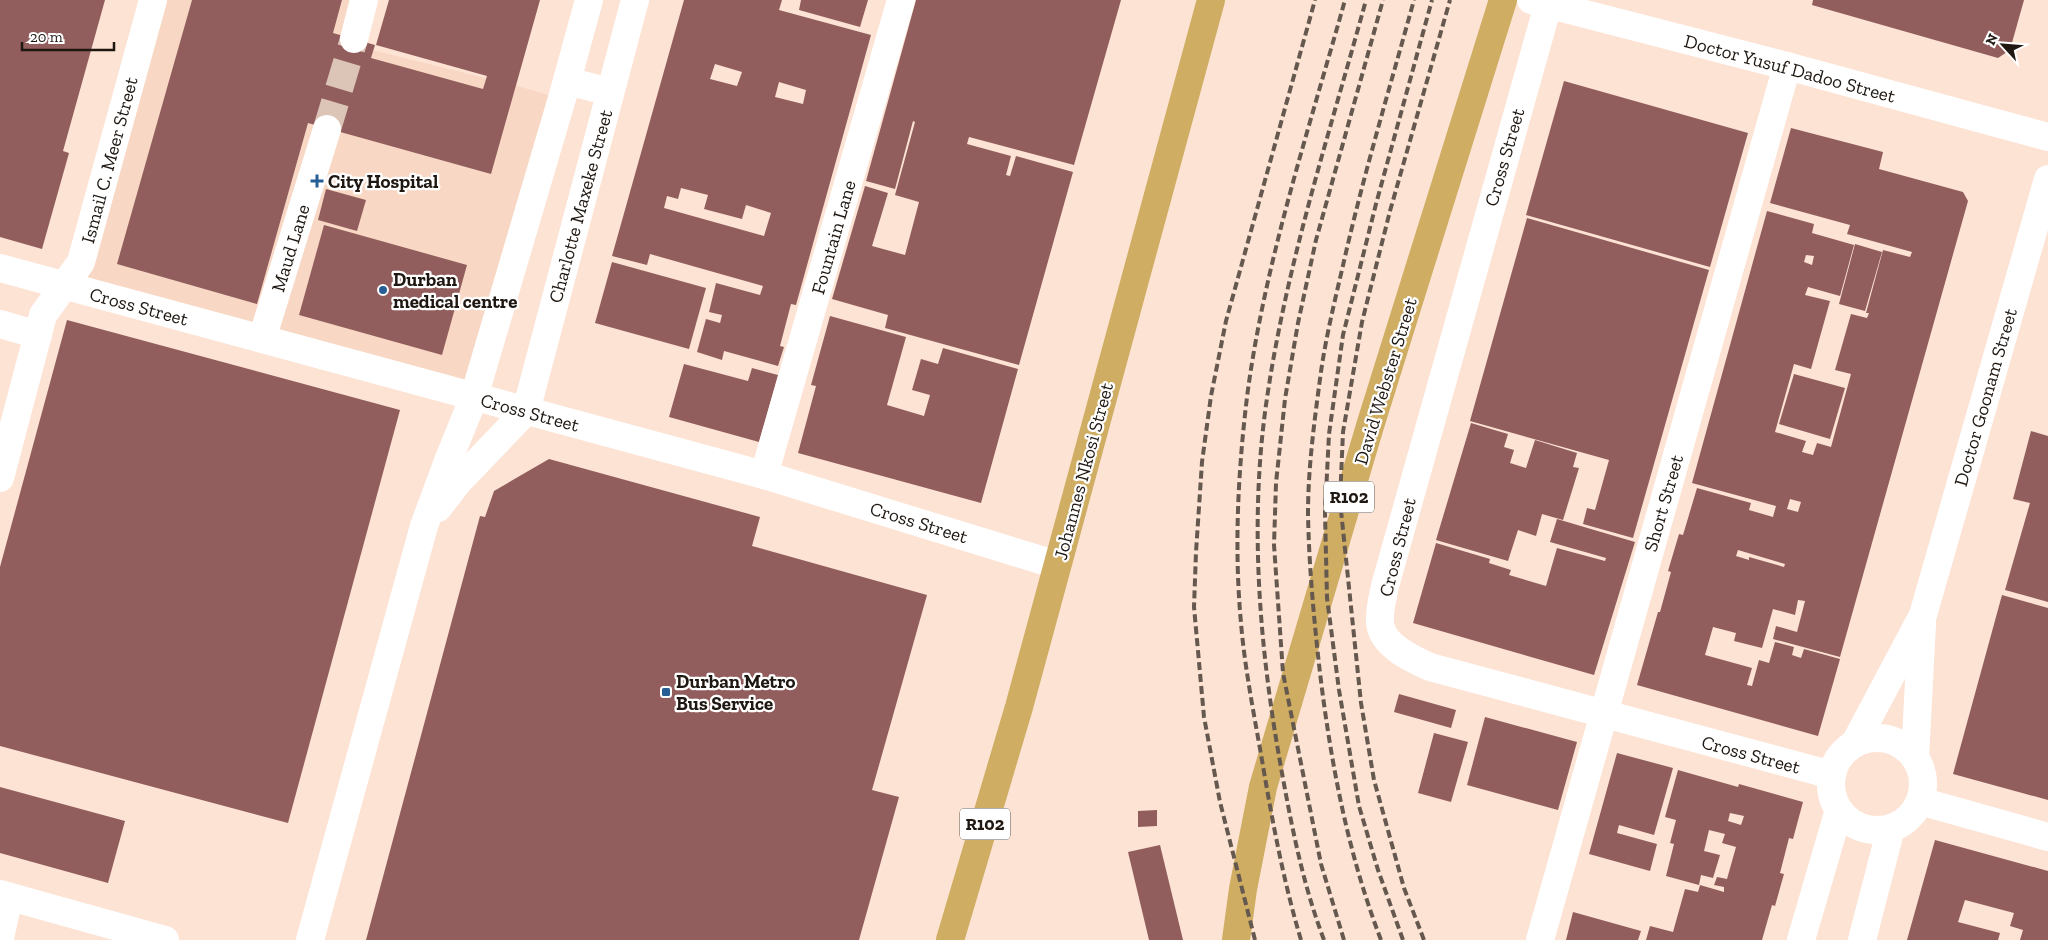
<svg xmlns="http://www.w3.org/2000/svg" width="2048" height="940" viewBox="0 0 2048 940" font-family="'Zilla Slab',serif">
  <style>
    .built { fill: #f8d8c4 }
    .building { fill: #925e5d; fill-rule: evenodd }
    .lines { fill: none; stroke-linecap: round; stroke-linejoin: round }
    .minor-tunnel { stroke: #dcc4b7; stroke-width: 28; stroke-dasharray: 28 14; stroke-linecap: butt }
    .minor { stroke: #fff; stroke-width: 28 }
    .highway { stroke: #cfad62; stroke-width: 28 }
    .rail { stroke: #65584f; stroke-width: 4; stroke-dasharray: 8 4; stroke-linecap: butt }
    .poi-dot { fill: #275e96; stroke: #fff; stroke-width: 2 }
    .labels { text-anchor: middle; stroke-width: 4.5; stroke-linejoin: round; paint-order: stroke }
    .shield { fill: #fff; stroke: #625d58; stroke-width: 1 }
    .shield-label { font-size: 18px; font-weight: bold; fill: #1f1711 }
    .street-label { font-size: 19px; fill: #1f1711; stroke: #fff }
    .poi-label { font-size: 19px; font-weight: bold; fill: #1f1711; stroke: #fff; text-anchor: start }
  </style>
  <rect width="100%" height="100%" fill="#fde3d4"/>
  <!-- built -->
  <path class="built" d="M149,0H357L344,43L514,85L559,98L470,400L60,289Z"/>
  <!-- building -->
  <g class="building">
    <path d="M0,0H105L63,151L69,153L42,249L0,237Z"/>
    <path d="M192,0H342L333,33L375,45L371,58L483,89L487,76L376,45L389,0H540L491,174L308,123L257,304L117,264Z"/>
    <path d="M684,0H782L779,10L871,35L796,305L791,304L780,346L784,347L778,366L724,351L722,360L697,352L706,319L720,323L722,315L709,312L716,283L760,295L763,286L650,254L647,265L612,256ZM715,64L742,72L737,86L710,79ZM779,82L806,90L803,104L775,97ZM681,188L708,195L704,209L742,219L746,205L771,213L764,236L664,208L667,196L678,199Z"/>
    <path d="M801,0H868L860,27L799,10Z"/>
    <path d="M916,0H1121L1074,165L969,137L967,144L1011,156L1006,175L1010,176L1016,156L1073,172L1019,365L885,328L888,315L832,299L865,186L888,193L872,246L905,255L919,202L895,195L915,122L913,121L895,189L866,181Z"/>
    <path d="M1813,0H2024L2010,50L1998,58L1812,5Z"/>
    <path d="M1564,81L1748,133L1710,267L1526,215Z"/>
    <path d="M1791,128L1883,152L1879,169L1963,192L1968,201L1840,657L1773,639L1776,626L1797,632L1805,601L1798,600L1795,615L1773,609L1762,648L1734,641L1736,633L1713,627L1705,655L1752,668L1747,685L1752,686L1759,660L1769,663L1775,642L1794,647L1792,655L1801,658L1804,649L1840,659L1818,736L1637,685L1658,612H1660L1671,572L1668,571L1679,534L1683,535L1697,488L1751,503L1749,510L1773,517L1776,506L1692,483L1767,211L1814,224L1812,233L1854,245L1840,296L1808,287L1805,295L1830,301L1811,369L1794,364L1775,432L1806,441L1802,452L1813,455L1817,443L1831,447L1851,374L1835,370L1851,314L1867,318L1869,313H1866L1883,250L1910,257L1912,252L1847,234L1850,225L1770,203ZM1806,255L1814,256L1812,265L1804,262ZM1790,499L1801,502L1798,512L1787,509ZM1738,550L1785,564L1784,567L1749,557V560L1736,556Z"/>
    <path d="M326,189L366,200L357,231L318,220Z"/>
    <path d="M1527,218L1709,270L1633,538L1583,524L1587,508L1595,510L1609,460L1470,421Z"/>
    <path d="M324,225L467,265L442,355L299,315Z"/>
    <path d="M1855,244L1882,252L1865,311L1839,304Z"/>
    <path d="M612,262L706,288L689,349L595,323Z"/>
    <path d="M830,316L906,337L887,405L924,416L930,395L912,390L921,359L938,364L943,348L1018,369L981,503L798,453L816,386L811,385Z"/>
    <path d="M67,320L400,410L288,823L0,746V567Z"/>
    <path d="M684,364L748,381L752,368L778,375L759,442L669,417Z"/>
    <path d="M1794,374L1845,388L1830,439L1779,424Z"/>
    <path d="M1471,423L1508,434L1504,447L1514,450L1510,463L1526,468L1535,440L1577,453L1573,467L1579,468L1563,520L1542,514L1536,536L1518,530L1508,561L1436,540Z"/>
    <path d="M2031,431L2048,436V602L2005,590L2030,503L2013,499Z"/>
    <path d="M549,459L760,517L752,546L927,595L872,790L899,797L859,940H366L480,516L485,517L494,491Z"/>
    <path d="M1557,519L1635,542L1594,675L1413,623L1436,543L1490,559L1489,563L1511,570L1509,575L1546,586L1557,548L1605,561L1606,558L1550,542Z"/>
    <path d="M2002,595L2048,608V800L1953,774Z"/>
    <path d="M1399,694L1456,710L1451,728L1394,712Z"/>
    <path d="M1485,717L1577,742L1558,810L1467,785Z"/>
    <path d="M1434,733L1468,742L1451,802L1418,793Z"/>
    <path d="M1617,753L1673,768L1654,835L1619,825L1617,833L1657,844L1650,871L1589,854Z"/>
    <path d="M1678,770L1738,787L1739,784L1803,802L1793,839L1789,838L1780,873L1784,874L1775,906L1772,905L1762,940H1646L1650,926L1673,932L1685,889L1698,892L1700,885L1724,892V887L1714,885L1717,877L1727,879L1736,847L1722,843L1725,834L1709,830L1704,851L1720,855L1713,878L1701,875L1699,885L1666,876L1674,844L1670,843L1676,820L1665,817ZM1730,813L1744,816L1741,825L1728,821Z"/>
    <path d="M0,787L125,821L108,883L0,853Z"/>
    <path d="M1157,810V826L1138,827V811Z"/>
    <path d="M1935,840L2048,871V940H2020L2023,930L2010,926L2014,913L1965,900L1958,922L2000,933L1998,940H1907Z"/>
    <path d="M1160,845L1183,940H1149L1128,852Z"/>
    <path d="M1573,912L1641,931L1638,940H1566Z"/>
  </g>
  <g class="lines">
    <!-- minor-tunnel -->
    <path class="minor-tunnel" d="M327,129L354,39"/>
    <!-- minor -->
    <g class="minor">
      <path d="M1531,0L1787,66L2048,137"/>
      <path d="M1548,5L1385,586C1383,597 1379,610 1380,622C1381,645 1412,659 1430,667L1832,775"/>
      <path d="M354,39L364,0"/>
      <path d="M567,81L610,92"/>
      <path d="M0,268L764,475L1057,565"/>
      <path d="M0,324L38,335"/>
      <path d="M262,339L327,129"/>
      <path d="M764,475L901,0"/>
      <path d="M0,478L43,315L81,262L153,0"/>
      <path d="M438,508L458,482L526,411L635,0"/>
      <circle cx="1877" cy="784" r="46"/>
      <path d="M1855,743L1923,615L2048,179"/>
      <path d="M1915,758L1922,624"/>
      <path d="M1920,801L2048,837"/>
      <path d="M0,894L165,940"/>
      <path d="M0,938L9,897"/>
      <path d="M310,940L424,526L448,461L474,397L563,95L589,0"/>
      <path d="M1540,940L1787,66"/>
      <path d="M1801,940L1839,810"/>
      <path d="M1862,940L1891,828"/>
    </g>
    <!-- highway -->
    <g class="highway">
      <path d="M950,940L1019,707L1211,0"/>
      <path d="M1236,940L1243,889L1263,787L1370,426L1503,0"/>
    </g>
    <!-- rail -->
    <g class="rail">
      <path d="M1255,940L1220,802L1204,717L1194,607L1196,552L1202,462L1211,396L1226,321L1315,0"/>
      <path d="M1301,940C1284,883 1273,825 1263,766C1255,719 1245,671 1241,623C1234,548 1238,472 1247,397C1264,265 1309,129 1345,0"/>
      <path d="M1324,940C1302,882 1291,823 1280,762C1259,643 1249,519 1267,398C1287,262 1330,132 1366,0"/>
      <path d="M1344,940L1321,864L1283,673L1274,545L1276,483L1285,399L1298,323L1316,240L1383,0"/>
      <path d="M1381,940C1348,854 1331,764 1320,673C1314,620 1309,567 1308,514C1308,469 1314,424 1320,379C1325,340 1335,300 1344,261C1364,173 1390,87 1414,0"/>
      <path d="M1403,940L1378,870L1359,806L1339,690L1327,598L1325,513L1329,434L1343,335L1376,204L1432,0"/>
      <path d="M1424,940L1404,888L1374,780L1361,703L1340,501L1343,432L1362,322L1390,211L1450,0"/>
    </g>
  </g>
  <!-- markers -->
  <g class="poi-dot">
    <path d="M314.5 173.5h5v5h5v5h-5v5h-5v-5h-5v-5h5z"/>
    <circle cx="383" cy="290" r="5"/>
    <rect x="661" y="687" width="10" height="10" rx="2.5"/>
  </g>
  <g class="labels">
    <!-- shield labels -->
    <g class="shield">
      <rect x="1324" y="481.5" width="50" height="31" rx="4"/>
      <rect x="960" y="808.5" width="50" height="31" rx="4"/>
    </g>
    <g class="shield-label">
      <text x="1349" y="503">R102</text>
      <text x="985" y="830">R102</text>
    </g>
    <!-- street labels -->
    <g class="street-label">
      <text transform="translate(1790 68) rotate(15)" y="7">Doctor Yusuf Dadoo Street</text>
      <text transform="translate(1504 157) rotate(-74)" y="7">Cross Street</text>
      <text transform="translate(109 160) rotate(-75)" y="7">Ismail C. Meer Street</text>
      <text transform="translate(580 206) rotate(-75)" y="7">Charlotte Maxeke Street</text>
      <text transform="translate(833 237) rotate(-74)" y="7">Fountain Lane</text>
      <text transform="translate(290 248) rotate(-73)" y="7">Maud Lane</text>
      <text transform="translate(139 306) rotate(15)" y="7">Cross Street</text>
      <text transform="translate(1385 381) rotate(-73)" y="7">David Webster Street</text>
      <text transform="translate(1985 397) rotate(-74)" y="7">Doctor Goonam Street</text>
      <text transform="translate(530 412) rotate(15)" y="7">Cross Street</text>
      <text transform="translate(1083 471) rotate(-75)" y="7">Johannes Nkosi Street</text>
      <text transform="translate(1663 503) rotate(-74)" y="7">Short Street</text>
      <text transform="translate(919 522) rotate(17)" y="7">Cross Street</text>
      <text transform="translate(1397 547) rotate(-76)" y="7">Cross Street</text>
      <text transform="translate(1751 754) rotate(15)" y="7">Cross Street</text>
    </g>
    <!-- poi labels -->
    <g class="poi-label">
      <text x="328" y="188">City Hospital</text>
      <text x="393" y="286">Durban<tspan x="393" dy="22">medical centre</tspan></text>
      <text x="676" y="688">Durban Metro<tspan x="676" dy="22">Bus Service</tspan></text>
    </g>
  </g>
  <!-- north arrow -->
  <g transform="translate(2003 45) rotate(296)" stroke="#ffffff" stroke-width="4" paint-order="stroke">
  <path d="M0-4L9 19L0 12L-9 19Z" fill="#1f1711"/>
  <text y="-8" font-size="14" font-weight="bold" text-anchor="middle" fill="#1f1711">N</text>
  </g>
  <!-- scale -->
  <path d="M22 42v8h92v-8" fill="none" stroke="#1f1711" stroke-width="2.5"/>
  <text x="30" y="42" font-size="15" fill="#1f1711" stroke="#ffffff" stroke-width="4" paint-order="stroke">20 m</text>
</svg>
